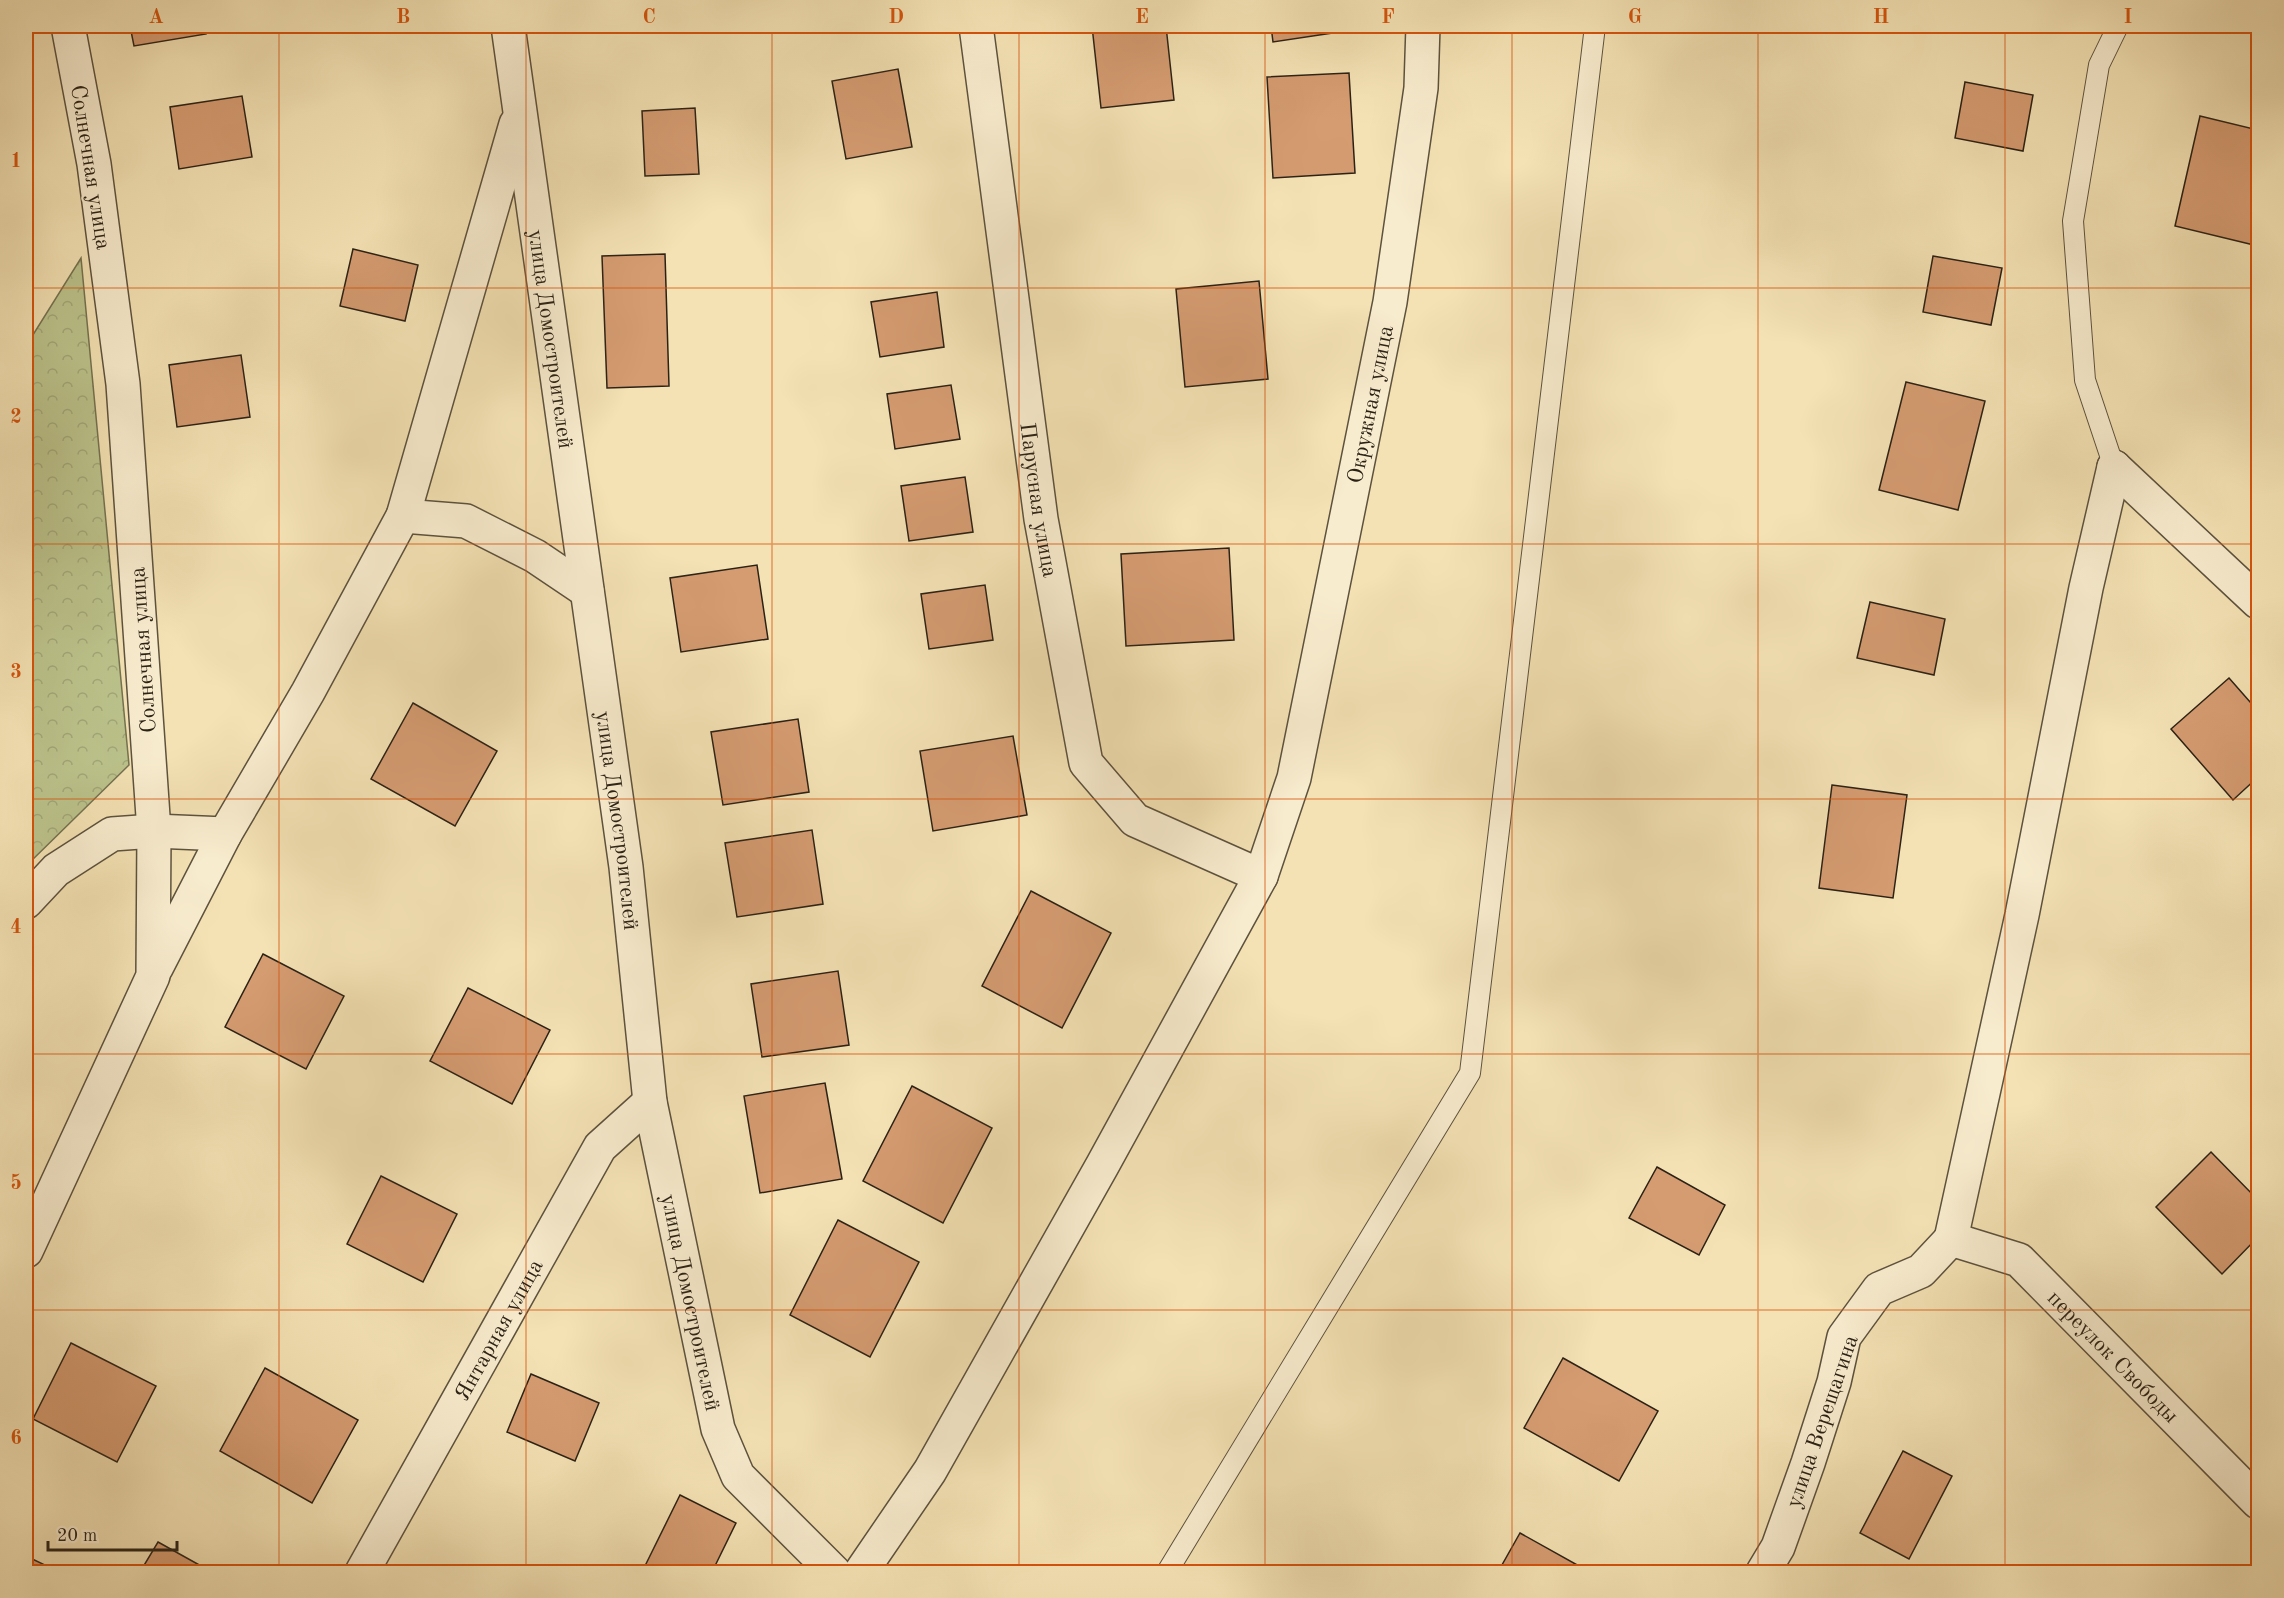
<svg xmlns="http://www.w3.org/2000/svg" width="2284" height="1598" viewBox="0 0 2284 1598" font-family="'Old Standard TT',serif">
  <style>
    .forest { fill: url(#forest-crowns); stroke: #747251; stroke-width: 1.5 }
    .building { fill: #d59b71; stroke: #2b2216; stroke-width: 1.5 }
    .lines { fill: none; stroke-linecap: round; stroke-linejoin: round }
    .lane-casing { stroke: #5d523e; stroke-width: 22 }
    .street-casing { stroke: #5d523e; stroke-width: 36 }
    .lane { stroke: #f8ecce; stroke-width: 20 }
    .street { stroke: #f8ecce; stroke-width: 33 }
    .grid { fill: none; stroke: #d5540d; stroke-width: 1.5; stroke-opacity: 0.55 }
    .labels { text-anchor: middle; stroke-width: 4.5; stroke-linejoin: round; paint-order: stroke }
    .street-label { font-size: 22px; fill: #2b2216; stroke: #f8ecce }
    .neatline { fill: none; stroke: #d5540d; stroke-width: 2 }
    .grid-label { font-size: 20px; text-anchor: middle; font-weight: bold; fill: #d5540d }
  </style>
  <defs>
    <pattern id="forest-crowns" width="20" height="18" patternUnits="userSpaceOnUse" patternTransform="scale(1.5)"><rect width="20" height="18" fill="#bcc38c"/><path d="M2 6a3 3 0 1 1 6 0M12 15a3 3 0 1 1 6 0" fill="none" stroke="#a2a778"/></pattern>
  </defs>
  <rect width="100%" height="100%" fill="#f4e2b4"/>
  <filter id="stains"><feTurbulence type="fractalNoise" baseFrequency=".00333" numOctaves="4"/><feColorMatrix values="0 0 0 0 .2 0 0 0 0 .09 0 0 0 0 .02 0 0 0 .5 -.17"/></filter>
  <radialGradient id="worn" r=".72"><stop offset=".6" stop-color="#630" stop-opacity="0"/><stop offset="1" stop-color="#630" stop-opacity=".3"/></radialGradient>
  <!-- forest -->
  <path class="forest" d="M81,258L129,765L26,866V346Z"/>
  <!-- building -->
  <g class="building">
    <path d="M130,26H204L206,34L134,46Z"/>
    <path d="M1092,26H1166L1174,100L1101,108Z"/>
    <path d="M1271,26H1359V29L1273,42Z"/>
    <path d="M898,69L912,147L846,159L832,81Z"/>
    <path d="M1349,73L1355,173L1273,178L1267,77Z"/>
    <path d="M1965,82L2033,95L2023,151L1955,138Z"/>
    <path d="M242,96L252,157L179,169L170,107Z"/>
    <path d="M695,108L699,174L645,176L642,111Z"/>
    <path d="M2200,116L2258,130V246L2175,226Z"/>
    <path d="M353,249L418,265L405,321L340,306Z"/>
    <path d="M665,254L669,386L607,388L602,256Z"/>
    <path d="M1933,256L2002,268L1991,325L1923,312Z"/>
    <path d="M1259,281L1268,379L1185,387L1176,289Z"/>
    <path d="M937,292L944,347L880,357L871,302Z"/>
    <path d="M241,355L250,417L177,427L169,365Z"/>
    <path d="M1906,382L1985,401L1958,510L1879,490Z"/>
    <path d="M951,385L960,439L895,449L887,394Z"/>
    <path d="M965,477L973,532L909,541L901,486Z"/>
    <path d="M1229,548L1234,640L1126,646L1121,554Z"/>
    <path d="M757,565L768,639L681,652L670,578Z"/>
    <path d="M985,585L993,640L929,649L921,594Z"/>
    <path d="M1870,602L1945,619L1934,675L1857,658Z"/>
    <path d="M2229,678L2258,711V777L2233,800L2171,729Z"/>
    <path d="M413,703L497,751L455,826L371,779Z"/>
    <path d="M798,719L809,792L723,805L711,732Z"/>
    <path d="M1013,736L1027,815L933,831L920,751Z"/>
    <path d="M1832,785L1907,795L1893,898L1819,888Z"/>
    <path d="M812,830L823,904L737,917L725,843Z"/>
    <path d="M1031,891L1111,933L1062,1028L982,986Z"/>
    <path d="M263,954L344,996L306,1069L225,1027Z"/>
    <path d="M838,971L849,1045L762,1057L751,984Z"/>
    <path d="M468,988L550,1030L512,1104L430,1061Z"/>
    <path d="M825,1083L842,1179L760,1193L744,1096Z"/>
    <path d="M912,1086L992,1128L943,1223L863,1181Z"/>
    <path d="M2211,1152L2258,1200V1237L2222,1274L2156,1207Z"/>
    <path d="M1657,1167L1725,1205L1699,1255L1629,1218Z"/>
    <path d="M381,1176L457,1214L423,1282L347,1244Z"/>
    <path d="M838,1220L919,1262L870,1357L790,1315Z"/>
    <path d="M71,1343L156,1386L117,1462L33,1419Z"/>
    <path d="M1563,1358L1658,1411L1619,1481L1524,1428Z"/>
    <path d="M265,1368L358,1420L312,1503L220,1451Z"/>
    <path d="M531,1374L599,1403L575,1461L507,1432Z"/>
    <path d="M1903,1451L1952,1476L1909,1559L1860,1533Z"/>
    <path d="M680,1495L736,1523L712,1572H642Z"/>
    <path d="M1520,1533L1588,1571L1587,1572H1498Z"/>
    <path d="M158,1542L212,1572H140Z"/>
    <path d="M26,1556L45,1565L42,1572H26Z"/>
  </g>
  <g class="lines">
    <defs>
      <g id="lane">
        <path d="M2114,467L2085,380L2073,221L2099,65L2118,26"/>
        <path d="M1167,1572L1470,1073L1595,26"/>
      </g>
      <g id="street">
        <path id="s1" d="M508,26L626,867L650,1102L718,1429L738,1476L834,1572"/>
        <path id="s2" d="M976,26L1041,519L1086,763L1135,820L1261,876"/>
        <path d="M2114,467L2258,602"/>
        <path d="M403,516L466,521L535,556L587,591"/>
        <path d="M26,902L56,870L112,834L154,831L225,834"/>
        <path d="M156,968L225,834L308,692L403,516L516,124"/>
        <path d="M1951,1239L2022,915L2086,588L2114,467"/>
        <path id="s3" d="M1951,1239L2019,1260L2258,1502"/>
        <path d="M26,1251L153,976L154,831L123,384L94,164L68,26"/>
        <path id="s4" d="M362,1572L600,1147L650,1102"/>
        <path id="s5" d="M861,1572L930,1471L1102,1166L1261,876L1294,778L1390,302L1421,88L1423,26"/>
        <path d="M1763,1572L1778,1547L1808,1463L1834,1382L1844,1337L1879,1289L1921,1271L1951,1239"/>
      </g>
    </defs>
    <!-- lane casing -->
    <use href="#lane" class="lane-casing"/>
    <!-- street casing -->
    <use href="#street" class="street-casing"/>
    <!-- lane -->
    <use href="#lane" class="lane"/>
    <!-- street -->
    <use href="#street" class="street"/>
  </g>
  <!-- grid -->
  <path class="grid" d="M279,26V1572M526,26V1572M772,26V1572M1019,26V1572M1265,26V1572M1512,26V1572M1758,26V1572M2005,26V1572M26,288H2258M26,544H2258M26,799H2258M26,1054H2258M26,1310H2258"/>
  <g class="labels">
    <!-- street labels -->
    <g class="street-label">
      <text transform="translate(92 167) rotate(81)" y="8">Солнечная улица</text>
      <text dy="8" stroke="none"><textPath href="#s1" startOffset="316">улица Домостроителей</textPath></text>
      <text dy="8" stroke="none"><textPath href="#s5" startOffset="1288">Окружная улица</textPath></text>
      <text dy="8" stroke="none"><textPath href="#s2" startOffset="478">Парусная улица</textPath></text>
      <text transform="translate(142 650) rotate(-94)" y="8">Солнечная улица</text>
      <text dy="8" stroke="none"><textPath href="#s1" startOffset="802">улица Домостроителей</textPath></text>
      <text dy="8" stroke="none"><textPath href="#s1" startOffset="1290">улица Домостроителей</textPath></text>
      <text dy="8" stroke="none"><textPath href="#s4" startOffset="278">Янтарная улица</textPath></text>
      <text dy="8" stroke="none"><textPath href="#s3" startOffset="206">переулок Свободы</textPath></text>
      <text transform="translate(1821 1421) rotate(-71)" y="8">улица Верещагина</text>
    </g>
  </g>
  <!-- margin -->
  <rect width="2284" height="1598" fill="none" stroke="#f4e2b4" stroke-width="66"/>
  <!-- scale -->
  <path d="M48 1541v9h129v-9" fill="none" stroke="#2b2216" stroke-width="3"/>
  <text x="57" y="1541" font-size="18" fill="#2b2216" stroke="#f8ecce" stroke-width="4.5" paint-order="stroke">20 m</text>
  <rect x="33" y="33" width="2218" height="1532" class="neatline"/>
  <g class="grid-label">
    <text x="156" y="23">A</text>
    <text x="403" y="23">B</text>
    <text x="649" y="23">C</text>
    <text x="896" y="23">D</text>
    <text x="1142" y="23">E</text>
    <text x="1388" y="23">F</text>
    <text x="1635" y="23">G</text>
    <text x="1881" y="23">H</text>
    <text x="2128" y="23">I</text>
    <text x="16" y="167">1</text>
    <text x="16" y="423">2</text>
    <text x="16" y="678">3</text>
    <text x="16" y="933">4</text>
    <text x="16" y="1189">5</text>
    <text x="16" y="1444">6</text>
  </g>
  <rect width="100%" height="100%" filter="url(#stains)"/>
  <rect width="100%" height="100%" fill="url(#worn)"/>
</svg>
